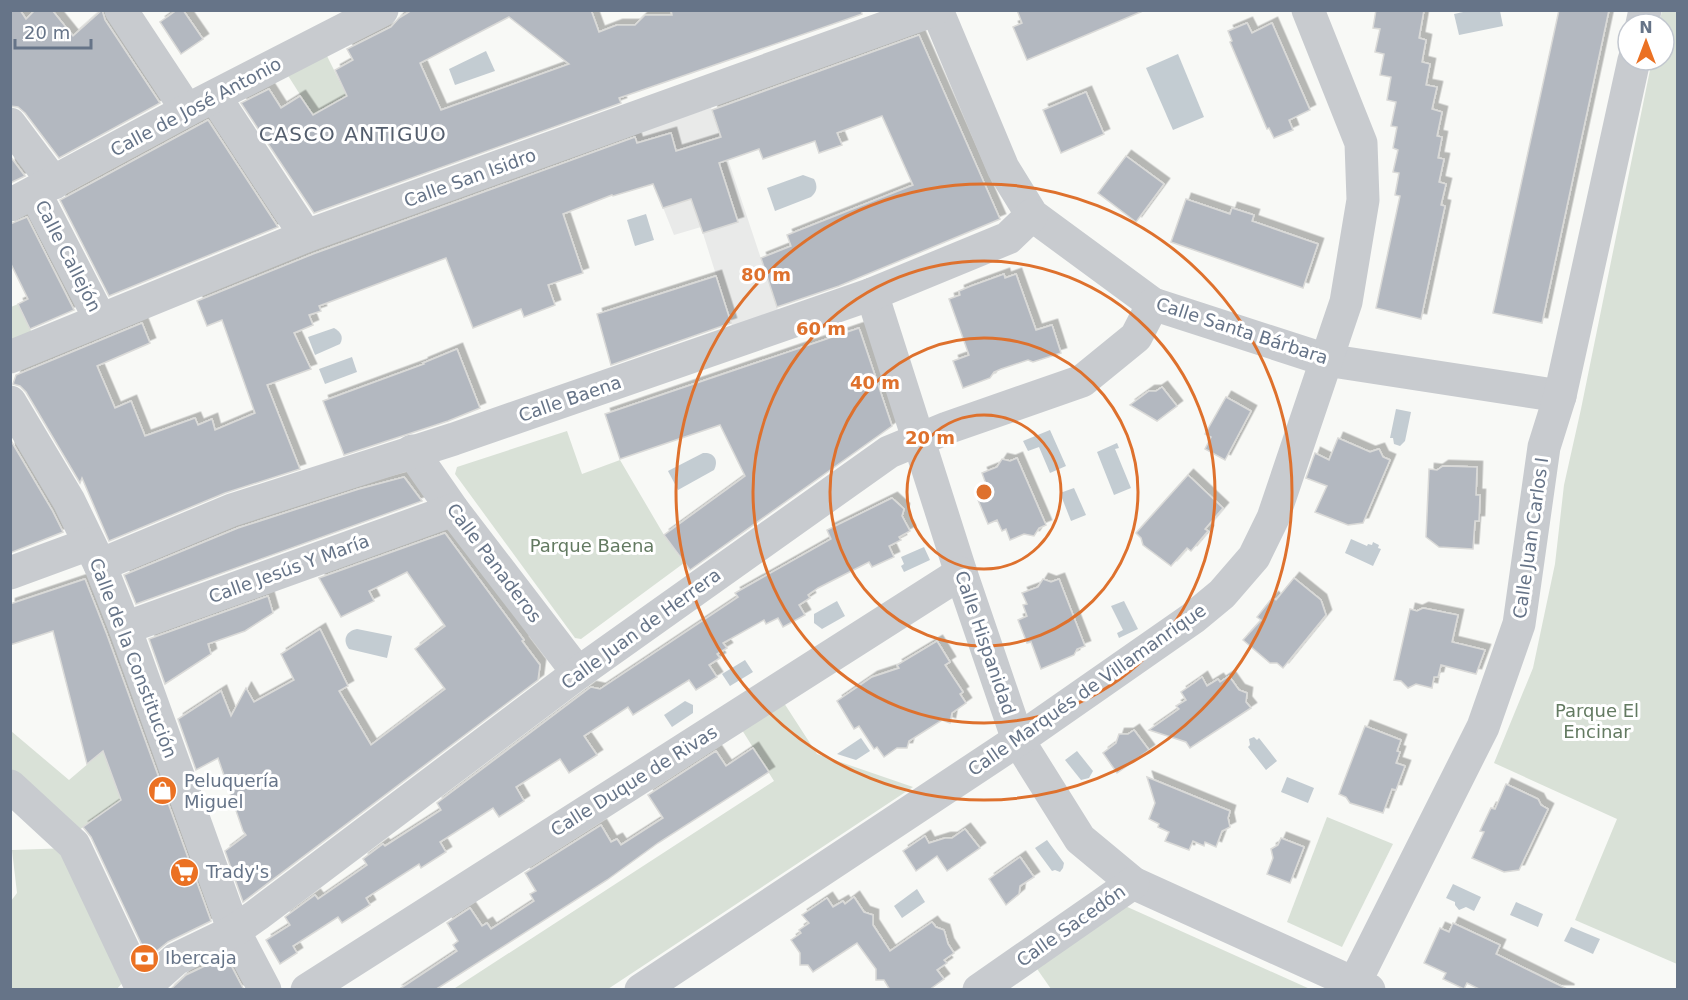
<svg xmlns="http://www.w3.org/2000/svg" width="1688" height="1000" viewBox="0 0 1688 1000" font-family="'DejaVu Sans',sans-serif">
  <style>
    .built { fill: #e9eae9 }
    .green { fill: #d9e1d7 }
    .water { fill: #c3ccd2 }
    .building { fill: #b3b8c0; stroke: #dadad8; stroke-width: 1.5; fill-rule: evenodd; filter: url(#shadow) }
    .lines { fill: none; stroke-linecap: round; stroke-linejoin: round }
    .minor { stroke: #c8cbcf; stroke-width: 33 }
    .ring { fill: none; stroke: #de712d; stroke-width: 3 }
    .labels { text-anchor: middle; stroke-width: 6; stroke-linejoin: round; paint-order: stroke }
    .street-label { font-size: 18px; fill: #667488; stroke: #fff }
    .park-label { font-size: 18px; fill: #637a61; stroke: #fff }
    .poi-label { font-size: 18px; fill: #667488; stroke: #fff; text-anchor: start }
    .neighbourhood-label { font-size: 20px; letter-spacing: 1.5px; fill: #545e6d; stroke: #fff }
    .centre { fill: #de712d; stroke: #fff; stroke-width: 3 }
    .ring-label { font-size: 18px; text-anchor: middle; font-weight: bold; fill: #de712d; stroke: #fff; stroke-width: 6; stroke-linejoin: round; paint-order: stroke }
  </style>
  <defs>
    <filter id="shadow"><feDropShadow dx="5.5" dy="-5.5" stdDeviation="0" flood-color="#0004"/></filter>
  </defs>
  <rect width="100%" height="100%" fill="#f8f9f6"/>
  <!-- built -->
  <path class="built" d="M711,108L778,310L733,329L701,227L674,235L633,132Z"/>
  <!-- green -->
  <g class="green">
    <path d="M1662,11H1678L1677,964L1575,920L1617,819L1494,763L1533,668L1555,564L1564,485L1581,409L1652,60H1664V24H1659Z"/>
    <path d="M326,54L347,96L313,115L287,74Z"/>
    <path d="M18,304L32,333L11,343V307Z"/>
    <path d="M567,431L582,474L620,460L664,535L684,563L581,639L575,638L455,474L457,467Z"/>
    <path d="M784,703L817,754L913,787L608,989L452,990L774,781L742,730Z"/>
    <path d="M11,731L69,780L103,751L121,800L75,833L11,776Z"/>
    <path d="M1327,817L1393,844L1342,947L1287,922Z"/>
    <path d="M71,848L130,974L117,989L11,990V901L17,893L12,850Z"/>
    <path d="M1123,905L1310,989H1051L1035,966Z"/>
  </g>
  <!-- water -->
  <g class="water">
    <path d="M1468,11H1500L1503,26L1459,35L1454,14Z"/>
    <path d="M486,51L495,71L455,85L449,69Z"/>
    <path d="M1178,54L1204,117L1173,130L1146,68Z"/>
    <path d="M803,175L814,179C818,186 817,192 811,197L775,211L767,188Z"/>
    <path d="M646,214L654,240L635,246L627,220Z"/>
    <path d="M334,328C341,332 344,337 340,344L315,355L308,337Z"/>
    <path d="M352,357L357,372L325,384L319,369Z"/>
    <path d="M1396,409L1411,412L1405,441L1400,446L1394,444L1393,438H1390Z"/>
    <path d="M1050,430L1066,466L1050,473L1039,447L1028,451L1023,441Z"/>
    <path d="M1117,443L1119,448L1115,449L1131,488L1114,495L1097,452Z"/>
    <path d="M703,453C714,452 719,460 714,470L678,490L668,471Z"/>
    <path d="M1074,488L1086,515L1071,521L1060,493Z"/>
    <path d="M1351,539L1367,546L1368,544L1372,545L1373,542L1379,545L1378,548L1381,549L1373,566L1345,553Z"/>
    <path d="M924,547L930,560L904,572L901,566L904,564L901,557Z"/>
    <path d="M837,601L845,616L822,629L814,623V614Z"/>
    <path d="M1124,601L1138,629L1119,638L1117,633L1123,630L1111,606Z"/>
    <path d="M357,629L392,636L387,658L349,649C342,640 346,631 357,629Z"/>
    <path d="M745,660L753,672L730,686L722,674Z"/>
    <path d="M685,701L693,705V713L672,727L664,715Z"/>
    <path d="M1254,737L1257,740L1259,738L1277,761L1266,770L1248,747L1250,745L1249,739Z"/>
    <path d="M861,738L870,751L856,760L837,754Z"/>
    <path d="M1077,751L1093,771L1089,778L1081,780L1065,760Z"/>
    <path d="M1287,777L1314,788L1308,803L1281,792Z"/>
    <path d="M1047,840L1064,863L1063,868L1060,872L1055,870L1052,871L1035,848Z"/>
    <path d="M1453,884L1481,897L1474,911L1466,907L1459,910L1455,905V902L1446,898Z"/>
    <path d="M917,889L925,902L902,918L894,906Z"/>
    <path d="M1516,902L1543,914L1538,927L1510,915Z"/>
    <path d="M1571,927L1600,939L1593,954L1564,941Z"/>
  </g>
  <!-- building -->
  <g class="building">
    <path d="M10,10H20L26,19L35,10H52L73,36L102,10L105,20L160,103L59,158L25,113L18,107L10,106Z"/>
    <path d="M177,10H183L203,39L181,54L160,22Z"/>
    <path d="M412,10H591L599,32L617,25H635L645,15H672L671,10H861L862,14L619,98L621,103L314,213L241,103L269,89L281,108L300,96L313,115L347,96L335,70L353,60L347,49L391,27L399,18ZM509,17L569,64L441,110L420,63Z"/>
    <path d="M1017,10H1143V11L1027,60L1013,27L1022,23Z"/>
    <path d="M1376,10H1424L1419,38L1426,40L1422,62L1430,64L1426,85L1437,87L1432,109L1442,112L1437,136L1442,137L1438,158L1444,159L1439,182L1446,184L1441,205L1445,206L1421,319L1376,308L1400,196L1395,195L1399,173L1393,172L1398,150L1393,148L1397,127L1391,126L1396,102L1387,100L1391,77L1380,75L1384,54L1375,52L1380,29L1373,28Z"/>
    <path d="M1559,10H1609L1542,323L1493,313Z"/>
    <path d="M1247,23L1252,33L1272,23L1310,110L1289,120L1293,130L1274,138L1269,128L1267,129L1230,42L1232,41L1228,31Z"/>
    <path d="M919,35L1000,219L839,286L777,307L761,258L791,246L787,235L913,185L882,116L837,133L842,145L819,153L815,141L763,159L759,149L719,163L738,222L703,233L691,199L663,208L653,184L613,196L612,195L563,214L583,273L548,285L555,305L524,317L521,309L473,328L446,258L319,306L321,311L309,315L313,325L294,333L311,369L267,385L300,469L225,493L109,541L82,478L80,483L26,392L20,386L13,384L16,375L142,323L150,343L97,366L115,408L131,401L145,436L195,418L198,425L212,419L215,430L255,413L222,320L207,326L197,301L313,254L635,137L637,143L671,133L676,151L721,137L712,110Z"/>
    <path d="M1086,92L1104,134L1061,153L1043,110Z"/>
    <path d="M208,120L278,227L109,296L60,200Z"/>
    <path d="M10,156L25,176L10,183Z"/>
    <path d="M1126,156L1164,184L1136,222L1098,193Z"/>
    <path d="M1186,199L1230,214L1232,208L1254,215L1252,221L1318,244L1303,288L1171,242Z"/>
    <path d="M27,217L74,310L30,329L18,304L28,299L10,262V224Z"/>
    <path d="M1004,274L1005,278L1016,274L1036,330L1052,325L1061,353L1033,362L1028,360L1001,369L994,372L990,378L963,388L953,361L969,355L949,299L960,295L959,291L971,286Z"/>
    <path d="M716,276L731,323L611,365L597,314Z"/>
    <path d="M859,328L892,426L690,570L664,535L745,476L720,425L620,459L605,414Z"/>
    <path d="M457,349L480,408L448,421L344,455L323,401L424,364L423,363Z"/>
    <path d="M1162,387L1177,406L1157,421L1130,405L1149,391H1156Z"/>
    <path d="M1226,397L1251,411L1225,460L1205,449L1211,437L1205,434Z"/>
    <path d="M1338,438L1370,452L1379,449L1383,457L1390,460L1363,523L1348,525L1315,512L1327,486L1306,478L1315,453L1329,460Z"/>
    <path d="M10,439L52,510L63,532L10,553Z"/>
    <path d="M1017,458L1046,525L1039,528L1034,536L1024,534L1010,540L1006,529L1002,531L997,520L988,524L978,500L987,496L983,485L986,484L982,473L997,467L1002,459L1010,461Z"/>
    <path d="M1443,466L1477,467L1476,495H1480L1479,521H1475L1473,549L1439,547L1426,537L1429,469L1437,470Z"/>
    <path d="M1188,475L1223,508L1205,529L1208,531L1191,551L1187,548L1171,566L1143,545L1141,538L1136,533Z"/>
    <path d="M404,477L422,501L136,604L124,575L238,528L359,489Z"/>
    <path d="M892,498L904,509L902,516L910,531L899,537L901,540L889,546L894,557L872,567L869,562L818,588L808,595L810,598L799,605L805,615L783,627L778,618L766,624L764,620L723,643L727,648L717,654L720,658L709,665L717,677L696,690L689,680L633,715L628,707L584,736L597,755L569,773L560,759L516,787L524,801L499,817L493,808L440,842L446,852L421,868L419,864L366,898L370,905L342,923L338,917L293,946L297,953L280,964L266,940L290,925L285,917L315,895L318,899L367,865L363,859L383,844L385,846L441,810L437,803L591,687L600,689L738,597L735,593L831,539L827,530Z"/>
    <path d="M445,533L524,640L522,641L540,665L538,680L243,902L225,851L246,835L243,831L218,758L196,770L178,719L221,691L231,716L246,688L254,702L294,680L281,654L320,629L348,686L339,691L371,745L445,689L415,649L445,626L407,572L369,591L374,601L341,617L319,578Z"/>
    <path d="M1294,578L1321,600L1326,615L1283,668L1277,663H1270L1243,640L1261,620L1257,617L1273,597L1276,600Z"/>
    <path d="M85,579L107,635L211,921L168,942L148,958L91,837L83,827L121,800L103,751L87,764L53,631L10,645V604Z"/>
    <path d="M1043,579L1051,582L1059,579L1085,646L1077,649L1074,655L1041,669L1031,642L1027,643L1018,620L1027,616L1023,605L1027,604L1022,593L1038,587Z"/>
    <path d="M268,596L273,613L245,631L208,644L211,654L165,684L149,639Z"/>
    <path d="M1423,608L1458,615L1452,642L1485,650L1476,674L1441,665L1438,677H1434L1432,688L1416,684L1408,688L1401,681L1394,680L1410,609L1417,611Z"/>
    <path d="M937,641L950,662L945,665L963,692L960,694L966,703L952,713L950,723L942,720L909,741L907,748H897L884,757L877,747L874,749L859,726L854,729L837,701L872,677L899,668L897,665Z"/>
    <path d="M1229,676L1239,690L1247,693L1246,702L1251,708L1190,748L1186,742L1149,730L1179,709L1176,706L1186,700L1181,692L1194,683L1202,677L1207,686L1218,679L1220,682Z"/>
    <path d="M1365,726L1401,740L1397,751L1400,752L1396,763L1405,766L1396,790L1392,789L1383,813L1350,803L1346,797L1339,794Z"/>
    <path d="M1134,730L1149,750L1117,773L1103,753L1116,743L1119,734H1128Z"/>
    <path d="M753,748L769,772L658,843L607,880L435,990H398L457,951L453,945L458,941L447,923L470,908L482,926L487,923L491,929L534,901L530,894L536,891L525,873L601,825L611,842L617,839L621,845L663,818L648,795L716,751L726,766Z"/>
    <path d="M1147,777L1230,811L1228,818L1230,827L1222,831L1216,847L1205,842L1204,846L1193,841L1189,850L1165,841L1169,832L1158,827L1159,824L1149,819L1155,803Z"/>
    <path d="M1506,784L1538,799L1541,805L1548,809L1519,870L1504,872L1472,858L1484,832L1480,831L1491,808L1495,809Z"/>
    <path d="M965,829L980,848L947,871L937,856L916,871L903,851L925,836L929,843L945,838H952Z"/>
    <path d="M1281,838L1304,847L1290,883L1267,874L1273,858L1271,849L1278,845Z"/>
    <path d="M1020,857L1034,877L1020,886L1019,894L1006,905L989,879Z"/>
    <path d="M854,897L864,912L873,915V925L890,951L932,922L936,927L944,930L948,944L954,953L944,960L947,963L937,970L944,979L929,990H890L884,980H876V969L857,943L813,972L808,965H800V953L791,940L801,933L799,930L809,923L802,915L827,898L833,907L843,901L845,904Z"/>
    <path d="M1453,923L1500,945L1496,954L1569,990H1481L1467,983L1464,989L1443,979L1446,973L1424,963L1440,928L1449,932Z"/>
    <path d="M226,956L244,990H170L186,975Z"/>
  </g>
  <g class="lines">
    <!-- minor -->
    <g class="minor">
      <path d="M121,10L187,110"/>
      <path d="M937,10L1003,168L1032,215L1153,304L1326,360L1560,396"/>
      <path d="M1642,24L1645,10"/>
      <path d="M215,97L306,236"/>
      <path d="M10,124L54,183"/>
      <path d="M35,193L100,319"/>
      <path d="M10,205L187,110L382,10"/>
      <path d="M872,294L961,573L1018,740L1080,839L1133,883L1369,990"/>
      <path d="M10,357L306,236L934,10"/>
      <path d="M10,402L69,501L100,565L125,628L234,931L265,990"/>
      <path d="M412,451L453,510L578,673"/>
      <path d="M100,565L232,510L454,439L872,294L1008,238L1032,215"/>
      <path d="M10,573L89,544"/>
      <path d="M125,628L453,510"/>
      <path d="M10,786L74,845L142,989"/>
      <path d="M141,990L176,959L234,931L257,915L578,673L889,452L947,428L1082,381L1136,337L1153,304"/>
      <path d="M307,990L961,573"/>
      <path d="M641,990L1018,740L1193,618L1222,594L1254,557L1273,518L1346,302L1363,200L1361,143L1308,10"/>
      <path d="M979,990L1133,883"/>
      <path d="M1351,990L1483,727L1519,624L1544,447L1560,396L1634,60"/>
    </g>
  </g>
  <!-- distance rings -->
  <g class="ring">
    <circle cx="984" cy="492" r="77"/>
    <circle cx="984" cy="492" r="154"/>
    <circle cx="984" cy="492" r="231"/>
    <circle cx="984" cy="492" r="308"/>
  </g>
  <!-- icons -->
  <defs>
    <symbol id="shop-disc" viewBox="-11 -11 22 22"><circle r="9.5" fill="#eb7123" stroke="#fff"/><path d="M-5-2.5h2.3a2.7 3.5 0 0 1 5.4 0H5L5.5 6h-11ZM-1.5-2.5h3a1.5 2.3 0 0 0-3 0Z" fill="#fff"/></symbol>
    <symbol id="supermarket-disc" viewBox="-11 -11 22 22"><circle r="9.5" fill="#eb7123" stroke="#fff"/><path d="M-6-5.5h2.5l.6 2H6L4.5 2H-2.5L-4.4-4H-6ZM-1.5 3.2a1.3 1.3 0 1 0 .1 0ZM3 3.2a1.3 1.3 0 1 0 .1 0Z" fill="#fff"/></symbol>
    <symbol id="bank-disc" viewBox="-11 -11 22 22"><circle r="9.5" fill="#eb7123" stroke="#fff"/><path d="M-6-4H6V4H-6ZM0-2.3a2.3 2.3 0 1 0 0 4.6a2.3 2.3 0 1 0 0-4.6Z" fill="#fff"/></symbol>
  </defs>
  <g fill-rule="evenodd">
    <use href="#shop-disc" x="146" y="774" width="33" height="33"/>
    <use href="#supermarket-disc" x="168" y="856" width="33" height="33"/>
    <use href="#bank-disc" x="128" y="942" width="33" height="33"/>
  </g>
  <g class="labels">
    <!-- street labels -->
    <g class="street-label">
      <text transform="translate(196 107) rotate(-28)" y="6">Calle de José Antonio</text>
      <text transform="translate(470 178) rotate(-20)" y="6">Calle San Isidro</text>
      <text transform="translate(68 256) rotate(63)" y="6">Calle Callejón</text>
      <text transform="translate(1242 331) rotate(18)" y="6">Calle Santa Bárbara</text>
      <text transform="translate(570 399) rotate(-19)" y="6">Calle Baena</text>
      <text transform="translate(1531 538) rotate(-82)" y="6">Calle Juan Carlos I</text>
      <text transform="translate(494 563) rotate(53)" y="6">Calle Panaderos</text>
      <text transform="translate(289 569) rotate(-20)" y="6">Calle Jesús Y María</text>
      <text transform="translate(641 629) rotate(-36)" y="6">Calle Juan de Herrera</text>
      <text transform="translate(985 643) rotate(71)" y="6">Calle Hispanidad</text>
      <text transform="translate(133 658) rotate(69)" y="6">Calle de la Constitución</text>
      <text transform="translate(1087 690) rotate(-35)" y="6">Calle Marqués de Villamanrique</text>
      <text transform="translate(634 781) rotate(-32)" y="6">Calle Duque de Rivas</text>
      <text transform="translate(1071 926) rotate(-35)" y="6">Calle Sacedón</text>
    </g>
    <!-- park labels -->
    <g class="park-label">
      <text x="592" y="552">Parque Baena</text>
      <text x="1597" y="717">Parque El<tspan x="1597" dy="21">Encinar</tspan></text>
    </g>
    <!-- poi labels -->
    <g class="poi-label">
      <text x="184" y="787">Peluquería<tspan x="184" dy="21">Miguel</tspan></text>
      <text x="206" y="878">Trady's</text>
      <text x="165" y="964">Ibercaja</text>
    </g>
    <!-- neighbourhood labels -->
    <g class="neighbourhood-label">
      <text x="353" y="141">CASCO ANTIGUO</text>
    </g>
  </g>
  <circle cx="984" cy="492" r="9" class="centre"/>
  <g class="ring-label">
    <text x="766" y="281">80 m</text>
    <text x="821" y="335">60 m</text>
    <text x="875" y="389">40 m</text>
    <text x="930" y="444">20 m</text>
  </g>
  <!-- border -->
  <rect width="1688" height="1000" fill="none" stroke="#667488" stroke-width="24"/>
  <!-- north arrow -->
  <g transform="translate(1646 42)"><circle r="28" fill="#ffffff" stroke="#c2c7cf" stroke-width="1.5"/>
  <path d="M0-4.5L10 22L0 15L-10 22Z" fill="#eb7123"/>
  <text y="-9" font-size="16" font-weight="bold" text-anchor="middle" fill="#667488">N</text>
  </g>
  <!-- scale -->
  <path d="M15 39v9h76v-9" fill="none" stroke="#667488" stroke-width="3"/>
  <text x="24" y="39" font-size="18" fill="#667488" stroke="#ffffff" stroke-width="4.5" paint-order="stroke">20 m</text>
</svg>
